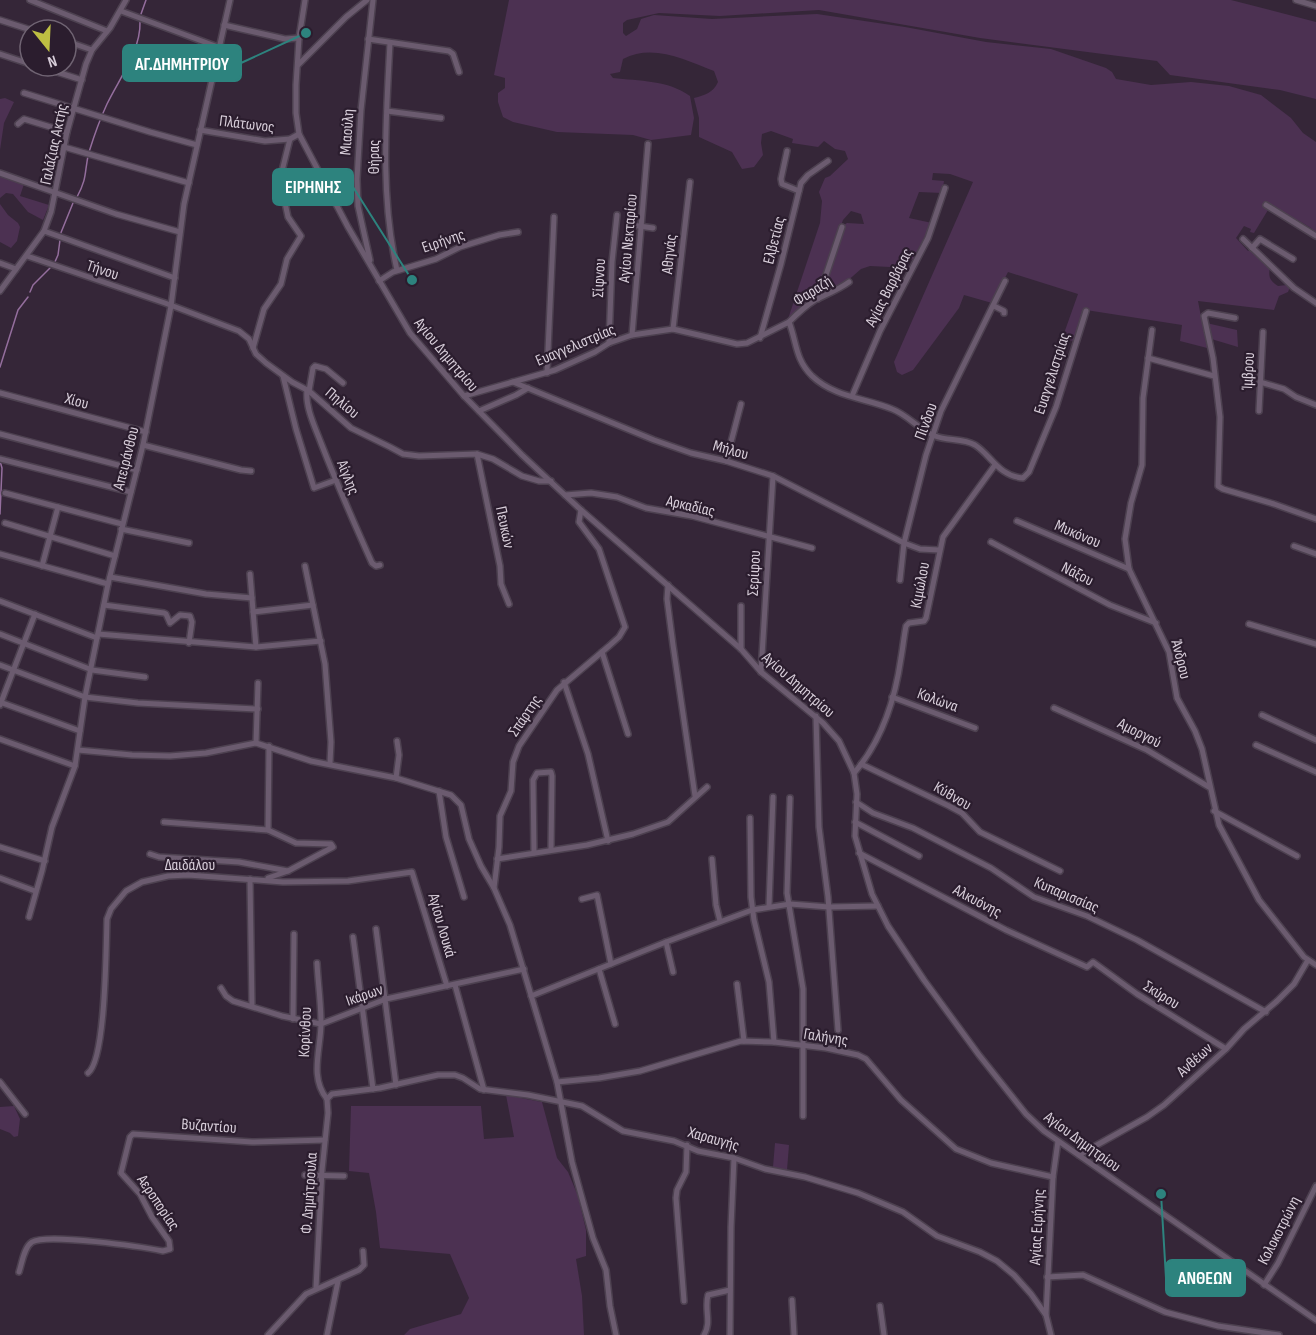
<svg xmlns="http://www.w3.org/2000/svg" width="1316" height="1335" viewBox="0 0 1316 1335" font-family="'Sofia Sans Condensed',sans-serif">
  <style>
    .green { fill: #4c3152 }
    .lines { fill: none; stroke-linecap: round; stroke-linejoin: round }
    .stream { stroke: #946e9d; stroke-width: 1.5 }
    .minor-casing { stroke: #4d4150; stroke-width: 8 }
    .minor { stroke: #6b5b6f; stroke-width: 5 }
    .labels { text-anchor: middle; stroke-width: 4.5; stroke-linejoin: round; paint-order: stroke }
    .street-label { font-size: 16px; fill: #d8ceda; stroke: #2b1d2e }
    .leader { fill: none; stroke: #2d837e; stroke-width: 2 }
    .callout-dot { fill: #2d837e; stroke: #2b1d2e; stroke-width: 2 }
    .callout { fill: #2d837e; stroke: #2d837e; stroke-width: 2 }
    .callout-label { font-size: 18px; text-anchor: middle; font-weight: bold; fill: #fff }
  </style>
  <rect width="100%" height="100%" fill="#352638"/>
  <!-- green -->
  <g class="green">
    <path d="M509,0H1231L1316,22V99L1280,90L1170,75L1157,61L980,38L819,10L720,16L659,13L627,20L623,23V33L626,36L637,29L641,19L654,15L712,19L817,14L905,27L986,42L1051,49L1106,68L1112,72L1116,79L1151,85L1191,82L1229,86L1261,95L1291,118L1303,133L1316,142V232C1301,220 1286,216 1271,205L1254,233L1250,232L1251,229L1244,226L1236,238L1248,251L1251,249L1270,267C1268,277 1270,281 1278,286L1287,285L1290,287L1288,292L1279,296L1274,310L1198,301L1202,322L1237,330L1238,347L1208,338L1211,349L1180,341L1182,325L1086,310L1074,341L1062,339L1078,294L1008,272L992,303L964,295L959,308L913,370L902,375L897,372L894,362L973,182L950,174L933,173L932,180L944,181L942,193L919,192L909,218L932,223L913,259L890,267L870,266L861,269L845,283L819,297L844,225L847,223L864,224L861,214L851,211L843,220L816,298L788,319L820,223L822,201L819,192L825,178L830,176L848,159L845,151L835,149L824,141L818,147L792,143L793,139L771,131L762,134L761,143L763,155L754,167L742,169L732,152L699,137V118L694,98C705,95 713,93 718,82L714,71C685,60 653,43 623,59L620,72L610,74L613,78C639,81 668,80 690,96L694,118L691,135L651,140L633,135L557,132L513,122L503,117L498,102V93L505,88V78L494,75Z"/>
    <path d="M5,98L14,102L4,123L0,150V99Z"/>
    <path d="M0,175L24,184L20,196L49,205L43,220L28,212L13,194L6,193L0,198Z"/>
    <path d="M0,204L8,215L18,223L20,227L17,241L11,248L0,242Z"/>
    <path d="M506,1095L542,1102L557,1158L568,1172L578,1196L586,1230V1256L576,1259L582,1296L584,1335H404L410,1329L461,1314L469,1298L450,1254L380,1248L376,1212L369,1173L349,1171L351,1106H481L484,1139L514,1137Z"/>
    <path d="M14,1106L20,1119L18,1136L14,1137L10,1133L0,1129V1107Z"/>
    <path d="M775,1143L789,1145L787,1170L773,1167Z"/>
  </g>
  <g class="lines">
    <!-- stream -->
    <g class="stream">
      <path d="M141,14L146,0"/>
      <path d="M77,197C88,177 84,171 89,152C94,136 100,119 107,104C119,79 141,50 140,22"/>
      <path d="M60,235L73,203"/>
      <path d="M54,264L58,255L60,240"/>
      <path d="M30,292L33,285L50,268"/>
      <path d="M0,367L18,310L28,297"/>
      <path d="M0,514L2,468L0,461"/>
    </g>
    <defs>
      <g id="minor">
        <path d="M30,0L107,31"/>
        <path d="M305,0L299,38L296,85V113L299,134L348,227L410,333L464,396L522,455L581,510L741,649L761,672L823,723L839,741L854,773L857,794L855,836L872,894L888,926L924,980L979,1055L1026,1114L1044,1131L1316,1320"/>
        <path d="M1296,0L1316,6"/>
        <path d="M121,11L218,47"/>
        <path d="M0,20L31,30"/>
        <path d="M224,25L285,39L299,38"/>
        <path d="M368,39L449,51L453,54L459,72"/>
        <path d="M66,41L92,50"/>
        <path d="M390,43C386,119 380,196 397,270"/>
        <path d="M0,54L30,64"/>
        <path d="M298,65L346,17L367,0"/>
        <path d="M38,66L82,80"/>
        <path d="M24,93L150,132L197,145"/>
        <path d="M387,111L441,118"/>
        <path d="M18,124L24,119L67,132"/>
        <path d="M200,130L265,141L290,139"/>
        <path d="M64,147L189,183"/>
        <path d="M787,151L781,179L782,184L799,191"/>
        <path d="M0,173L116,214L180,232"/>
        <path d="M1266,205L1316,236"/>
        <path d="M632,225L653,228"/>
        <path d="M44,231L175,278"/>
        <path d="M1243,239L1294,288L1316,303"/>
        <path d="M1252,248L1260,239L1293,259"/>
        <path d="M27,256L165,303L239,331L249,339L256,354L266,363L292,382L309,391L351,428L390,447L403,454L419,456L477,454L493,459L522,476L539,481H551"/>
        <path d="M370,260L358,206L357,179L361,110L373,0"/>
        <path d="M0,263L16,269"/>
        <path d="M379,281L393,272L436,259L460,247L499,235L518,232"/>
        <path d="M0,291L44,231L51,212L67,132L86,64L92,50L110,28L126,0"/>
        <path d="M818,299L842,227"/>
        <path d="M994,306L1004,311V313"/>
        <path d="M1235,318L1208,313L1204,316L1213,358L1220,417L1218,486L1223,489L1274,504L1316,519"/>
        <path d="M789,322C797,314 805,306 815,300C827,294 838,290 849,282"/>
        <path d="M673,329L690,182"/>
        <path d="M1152,330L1143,398L1142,465L1131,503L1125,539L1129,569L1169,652L1177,698L1195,731L1202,749L1219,825L1259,900L1304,957L1316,965"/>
        <path d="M632,335L648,144"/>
        <path d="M760,338L781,264L801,183L808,175L828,161"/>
        <path d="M609,343L612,262L617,215"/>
        <path d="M253,348L264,309L281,284L287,259L301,236L288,217L280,179L290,139L299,134"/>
        <path d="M1148,358L1214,376"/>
        <path d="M547,373L554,217"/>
        <path d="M283,376L296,429L314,488L336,480"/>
        <path d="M513,382L654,440L691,453L726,461L773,476L904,543L920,549L939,550"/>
        <path d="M1260,382L1284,389L1296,397L1316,405"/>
        <path d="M307,390C305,407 315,427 321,443C337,484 354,523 372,563L376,566L380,565"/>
        <path d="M309,391L313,368L315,366L326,369L343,383"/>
        <path d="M0,393L146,432"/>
        <path d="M464,396L555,370L595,352L609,343L632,335L673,329L737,344L747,343L789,322C797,343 795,359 812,376C834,397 865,398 892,409C908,415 919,430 935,436C947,441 963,438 975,445C991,455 998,476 1023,478L1029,472L1056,407L1086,311"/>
        <path d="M852,396L880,331L928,238L945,188"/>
        <path d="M479,411L516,395L528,388"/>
        <path d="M1259,411L1263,332"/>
        <path d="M0,434L137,470"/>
        <path d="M143,445L241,470L251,471"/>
        <path d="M477,454L500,566L501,584L509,604"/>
        <path d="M0,459L131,492"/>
        <path d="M726,461L741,404"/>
        <path d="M5,493L122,524"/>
        <path d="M565,495L591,493L617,497L646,508L692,516L812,548"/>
        <path d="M581,510L579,522L599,549L625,627L619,637L609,646L557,690L519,746L513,762L511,791L500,816L499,847L494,888L510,925L557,1082L572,1162L593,1238L606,1270L610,1306L616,1335"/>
        <path d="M1017,521L1129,569"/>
        <path d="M5,523L115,556"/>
        <path d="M121,529L189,543"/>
        <path d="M991,542L1110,605L1156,623"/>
        <path d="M1294,546L1316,554"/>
        <path d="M0,554L108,584"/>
        <path d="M42,566L58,507"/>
        <path d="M305,566L325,664L331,742L330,763"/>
        <path d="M250,574L256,647"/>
        <path d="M110,577L206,594L252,598"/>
        <path d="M900,580L904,543L926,455L941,411L1005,281"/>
        <path d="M668,585L667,599L673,645L695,796"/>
        <path d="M0,601L97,638"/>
        <path d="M104,605L164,613L166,614L170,623L180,615L190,616L192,622L189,643"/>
        <path d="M741,606V649"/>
        <path d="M253,612L313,605"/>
        <path d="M1249,624L1316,644"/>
        <path d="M0,634L92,670L145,677"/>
        <path d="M98,634L256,647L321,641"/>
        <path d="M602,652L628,734"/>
        <path d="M0,665L85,697L138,703L258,709"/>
        <path d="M761,672L773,476"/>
        <path d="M564,682L588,754L608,841"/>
        <path d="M892,697L975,728"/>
        <path d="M0,702L80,731"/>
        <path d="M0,705L35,614"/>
        <path d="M1054,708L1147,750L1209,787"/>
        <path d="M1262,715L1316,740"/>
        <path d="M816,716L819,827L828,897L838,1030"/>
        <path d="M0,739L75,766"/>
        <path d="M256,743L258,683"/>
        <path d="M1256,745L1316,772"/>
        <path d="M78,750L132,755L170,756L206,753L256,743L311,761L396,778L451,795L461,805L469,839L481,866L494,888"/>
        <path d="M861,764L949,806L962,813L980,832L1060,871"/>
        <path d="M854,773C882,741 895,700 901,658C903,647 904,636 906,626L909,623L924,621L926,618L943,537L995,465"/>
        <path d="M396,778L399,755L397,741"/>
        <path d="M439,791L446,837L464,897"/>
        <path d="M790,798L787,893L803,989V1116"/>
        <path d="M856,802L873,813L913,828L991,868L1034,897L1087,916L1137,940L1266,1012"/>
        <path d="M1214,811L1297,856"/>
        <path d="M750,818L751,897L754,920L769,982L774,1042"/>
        <path d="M164,822L268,830L296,843L331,844L333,847L288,871L268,878"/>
        <path d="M855,822L919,856"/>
        <path d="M268,830L269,746"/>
        <path d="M0,847L45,861"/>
        <path d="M534,853L533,780L537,773L551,772L552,776L551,850"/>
        <path d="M859,853L1006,930L1087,967L1093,962L1137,994L1226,1049"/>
        <path d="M150,854L159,857L239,862L288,871"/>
        <path d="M497,859L587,845L633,834L668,822L707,787"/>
        <path d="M712,859L716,905L720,921"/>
        <path d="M0,878L35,891"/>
        <path d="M250,879L252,1006"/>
        <path d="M582,899L597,895L611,964"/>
        <path d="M769,906L773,797"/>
        <path d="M29,917L42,871L52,827L75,766L85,697L108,584L143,445L171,306L184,204L230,0"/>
        <path d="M376,929L396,1085"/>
        <path d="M353,937L373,1089"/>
        <path d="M666,942L673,972"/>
        <path d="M317,963C318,983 321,1003 321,1023C321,1049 309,1077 327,1099"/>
        <path d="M599,969L615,1024"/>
        <path d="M737,984L744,1041"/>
        <path d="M455,985L484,1090"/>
        <path d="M221,988L226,996L233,1001L282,1016L321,1024L386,999L524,969"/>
        <path d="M531,996L666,942L752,910L790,904L829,907L878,906"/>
        <path d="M293,1019L294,934"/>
        <path d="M88,1073C106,1060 106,945 107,919L111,909L126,891L142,882L168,876L188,875L283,882L348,881L412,872L447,986"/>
        <path d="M0,1082L25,1114"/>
        <path d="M557,1082L599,1078L640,1071L741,1041L774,1042L826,1048L858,1055L866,1059L901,1100L956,1149L991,1163L1053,1177"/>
        <path d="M327,1099L332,1094L380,1088L438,1075H455L463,1078L480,1089L528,1095L582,1106L623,1131L674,1141L698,1151L734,1158L765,1169L805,1177L858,1193L903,1212L937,1236L980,1252L997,1261L1014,1275L1031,1294L1046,1315L1051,1335"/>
        <path d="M1079,1155L1147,1117L1164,1105L1226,1049L1244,1029L1277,1001L1294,984L1308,960"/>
        <path d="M305,1175L344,1176"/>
        <path d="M19,1272C22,1263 24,1247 32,1242C47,1233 143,1247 163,1251L170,1249L169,1241L152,1217L140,1194L121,1173L130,1137L133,1134L252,1142L325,1140"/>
        <path d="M1047,1277L1083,1275L1165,1312L1218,1326L1279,1335"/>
        <path d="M1264,1285L1278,1263L1316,1186"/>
        <path d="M316,1288L322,1170L328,1113L327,1099"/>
        <path d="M792,1300L794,1335"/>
        <path d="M684,1301L676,1198L677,1190L686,1172L687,1145"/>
        <path d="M880,1306L884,1335"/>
        <path d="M1046,1315L1053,1177L1058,1141"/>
        <path d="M268,1335L306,1294L359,1270L364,1265L363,1251"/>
        <path d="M327,1335L338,1281"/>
        <path d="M704,1335C712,1322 704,1310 708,1295L730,1290"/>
        <path d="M730,1335L731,1227L734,1158"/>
      </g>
    </defs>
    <!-- minor casing -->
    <use href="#minor" class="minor-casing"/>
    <!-- minor -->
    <use href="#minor" class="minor"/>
  </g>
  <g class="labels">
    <!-- street labels -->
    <g class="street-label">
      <text transform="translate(247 123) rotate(7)" y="6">Πλάτωνος</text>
      <text transform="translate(346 132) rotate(-86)" y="6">Μιαούλη</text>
      <text transform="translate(53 144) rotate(-78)" y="6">Γαλάζιας Ακτής</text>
      <text transform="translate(373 157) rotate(-90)" y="6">Θήρας</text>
      <text transform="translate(627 238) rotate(-85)" y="6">Αγίου Νεκταρίου</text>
      <text transform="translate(443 240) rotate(-19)" y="6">Ειρήνης</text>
      <text transform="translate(773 240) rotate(-76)" y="6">Ελβετίας</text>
      <text transform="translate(668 254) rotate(-84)" y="6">Αθηνάς</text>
      <text transform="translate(103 269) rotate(18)" y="6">Τήνου</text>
      <text transform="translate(598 278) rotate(-87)" y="6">Σίφνου</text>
      <text transform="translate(888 287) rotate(-63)" y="6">Αγίας Βαρβάρας</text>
      <text transform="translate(812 290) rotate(-32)" y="6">Φαραζή</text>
      <text transform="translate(575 344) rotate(-23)" y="6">Ευαγγελιστρίας</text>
      <text transform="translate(447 354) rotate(50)" y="6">Αγίου Δημητρίου</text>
      <text transform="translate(1247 371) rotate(-87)" y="6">Ίμβρου</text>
      <text transform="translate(1051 373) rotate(-72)" y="6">Ευαγγελιστρίας</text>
      <text transform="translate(77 400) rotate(15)" y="6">Χίου</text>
      <text transform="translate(343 402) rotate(40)" y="6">Πηλίου</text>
      <text transform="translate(925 421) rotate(-70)" y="6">Πίνδου</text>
      <text transform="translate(731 449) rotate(15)" y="6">Μήλου</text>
      <text transform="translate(125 458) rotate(-76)" y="6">Απειράνθου</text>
      <text transform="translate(349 477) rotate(68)" y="6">Αίγλης</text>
      <text transform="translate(691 505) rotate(13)" y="6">Αρκαδίας</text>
      <text transform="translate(506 527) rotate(78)" y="6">Πευκών</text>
      <text transform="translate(1078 533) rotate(23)" y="6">Μυκόνου</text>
      <text transform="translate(753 573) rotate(-87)" y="6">Σερίφου</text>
      <text transform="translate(1078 573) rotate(27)" y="6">Νάξου</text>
      <text transform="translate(919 585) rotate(-79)" y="6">Κιμώλου</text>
      <text transform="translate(1182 659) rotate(76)" y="6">Άνδρου</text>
      <text transform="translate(799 684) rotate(41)" y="6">Αγίου Δημητρίου</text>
      <text transform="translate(938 699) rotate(20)" y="6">Κολώνα</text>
      <text transform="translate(524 715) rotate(-56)" y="6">Σπάρτης</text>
      <text transform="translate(1140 732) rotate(27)" y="6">Αμοργού</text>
      <text transform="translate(953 795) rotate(30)" y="6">Κύθνου</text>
      <text x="190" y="870">Δαιδάλου</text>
      <text transform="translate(1067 894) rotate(23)" y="6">Κυπαρισσίας</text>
      <text transform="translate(978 900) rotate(28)" y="6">Αλκυόνης</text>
      <text transform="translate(443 925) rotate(74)" y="6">Αγίου Λουκά</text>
      <text transform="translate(364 994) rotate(-19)" y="6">Ικάρων</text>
      <text transform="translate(1162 994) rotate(32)" y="6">Σκύρου</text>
      <text transform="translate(304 1032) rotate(-88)" y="6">Κορίνθου</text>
      <text transform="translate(826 1036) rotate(9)" y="6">Γαλήνης</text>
      <text transform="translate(1194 1059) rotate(-42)" y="6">Ανθέων</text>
      <text transform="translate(209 1125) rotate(4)" y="6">Βυζαντίου</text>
      <text transform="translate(714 1138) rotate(16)" y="6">Χαραυγής</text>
      <text transform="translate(1083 1141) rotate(36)" y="6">Αγίου Δημητρίου</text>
      <text transform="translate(308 1193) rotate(-86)" y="6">Φ. Δημήτρουλα</text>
      <text transform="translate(159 1202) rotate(56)" y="6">Αεροπορίας</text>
      <text transform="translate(1036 1227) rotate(-87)" y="6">Αγίας Ειρήνης</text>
      <text transform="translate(1278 1230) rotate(-63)" y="6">Κολοκοτρώνη</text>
    </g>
  </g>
  <!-- callouts -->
  <path class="leader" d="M306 33L241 63M412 280L353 187M1161 1194L1166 1278"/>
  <g class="callout-dot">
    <circle cx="306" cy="33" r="6"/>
    <circle cx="412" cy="280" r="6"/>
    <circle cx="1161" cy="1194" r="6"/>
  </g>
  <g class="callout">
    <rect x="123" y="45" width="118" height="36" rx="6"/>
    <rect x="273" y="169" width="80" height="36" rx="6"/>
    <rect x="1166" y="1260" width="79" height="36" rx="6"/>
  </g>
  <g class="callout-label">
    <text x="182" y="70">ΑΓ.ΔΗΜΗΤΡΙΟΥ</text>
    <text x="313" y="193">ΕΙΡΗΝΗΣ</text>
    <text x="1205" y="1284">ΑΝΘΕΩΝ</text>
  </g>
  <!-- north arrow -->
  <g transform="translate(48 48) rotate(162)"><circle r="28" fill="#2b1d2e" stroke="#706473" stroke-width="1.5"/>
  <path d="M0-4.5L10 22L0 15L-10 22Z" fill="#bebf42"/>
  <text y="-9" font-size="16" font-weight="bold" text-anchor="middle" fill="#d8ceda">N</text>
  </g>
</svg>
